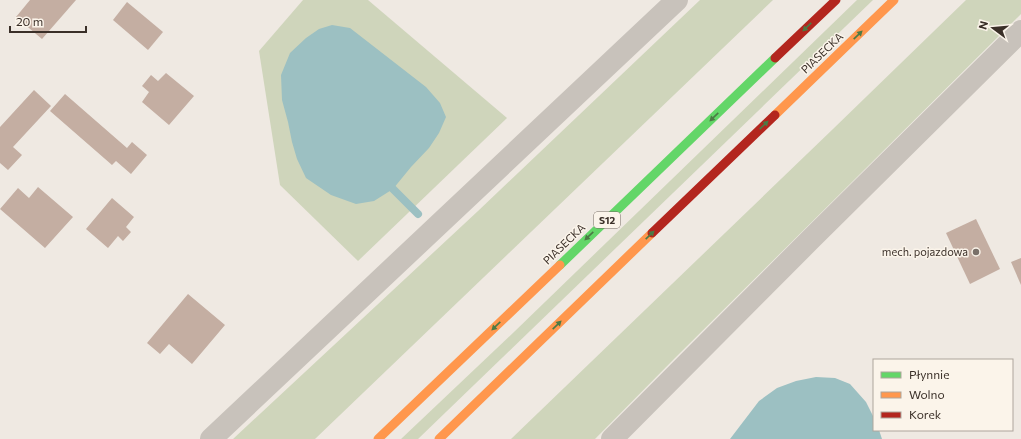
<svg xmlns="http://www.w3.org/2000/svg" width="1021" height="439" viewBox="0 0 1021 439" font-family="Commissioner,sans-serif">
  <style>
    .green { fill: #cfd5bb }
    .water { fill: #9cc0c2 }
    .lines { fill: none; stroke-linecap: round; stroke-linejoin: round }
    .stream { stroke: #9cc0c2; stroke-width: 8 }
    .building { fill: #c4aea2 }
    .street { stroke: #c8c2bb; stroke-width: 22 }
    .fast { stroke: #63d668; stroke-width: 9 }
    .slow { stroke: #ff974d; stroke-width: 9 }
    .jam { stroke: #b3261e; stroke-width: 9 }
    .oneway { fill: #4c7a45 }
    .poi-dot { fill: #797069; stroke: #fbf4ea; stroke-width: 1.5 }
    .labels { text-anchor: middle; stroke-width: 3; stroke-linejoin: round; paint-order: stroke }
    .shield { fill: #fbf4ea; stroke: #746a62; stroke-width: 1 }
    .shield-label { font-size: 10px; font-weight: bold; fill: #3a2f28 }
    .street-label { font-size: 11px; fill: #3a2f28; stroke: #fbf4ea }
    .poi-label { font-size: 11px; fill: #3a2f28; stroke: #fbf4ea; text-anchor: end }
  </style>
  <rect width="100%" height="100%" fill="#efe9e2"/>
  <!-- green -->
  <g class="green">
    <path d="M303,0H368L507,118L358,261L280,185L259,51Z"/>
    <path d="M700,0H773L315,439H233L478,211Z"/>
    <path d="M857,0H873L418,439H401L514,332Z"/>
    <path d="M966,0H1021V14L675,358L595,439H511L833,129Z"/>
  </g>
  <!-- water -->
  <g class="water">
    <path d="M332,25L350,28L426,87L440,103L446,117L439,133L429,148L411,167L393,189L374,201L356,204L331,195L306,178L297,159L292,142L288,122L282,100L281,75L290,53L306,38L319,29Z"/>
    <path d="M816,377L835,378L850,384L866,402L874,418V430H879L882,439H730L759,401L777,388L796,381Z"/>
  </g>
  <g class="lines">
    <!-- stream -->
    <path class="stream" d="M393,189L418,214"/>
  </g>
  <!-- building -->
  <g class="building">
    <path d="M30,0H76L42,39L16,17Z"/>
    <path d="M127,2L163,32L148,50L113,20Z"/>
    <path d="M166,73L194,96L169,125L142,102L149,92L142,86L151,75L158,81Z"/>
    <path d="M34,90L51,106L13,147L22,155L8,170L0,163V127Z"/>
    <path d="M65,94L127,148L132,142L147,155L131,174L116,161L112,165L50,111Z"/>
    <path d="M38,187L73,217L45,248L0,209L18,188L29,198Z"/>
    <path d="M112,198L134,217L126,227L131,232L123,241L118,236L108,248L86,229Z"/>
    <path d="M976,219L1000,269L970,284L946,233Z"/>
    <path d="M1021,258V285L1011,262Z"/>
    <path d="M188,294L225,325L192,364L169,344L160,354L147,343Z"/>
  </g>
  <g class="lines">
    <!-- street -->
    <g class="street">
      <path d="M211,439L677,0"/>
      <path d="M612,439L812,238L1021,31"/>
    </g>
    <!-- fast -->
    <path class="fast" d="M560,265L775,58"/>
    <!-- slow -->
    <g class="slow">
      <path d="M775,115L894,0"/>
      <path d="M378,439L560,265"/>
      <path d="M439,439L652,233"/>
    </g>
    <!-- jam -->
    <g class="jam">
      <path d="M775,58L836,0"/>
      <path d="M652,233L775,115"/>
    </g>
  </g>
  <!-- one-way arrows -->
  <defs><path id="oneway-solid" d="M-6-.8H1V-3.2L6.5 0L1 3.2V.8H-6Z"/></defs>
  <g class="oneway">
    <use href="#oneway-solid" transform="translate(807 27) rotate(136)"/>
    <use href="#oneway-solid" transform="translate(858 35) rotate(-44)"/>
    <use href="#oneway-solid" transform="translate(714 117) rotate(136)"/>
    <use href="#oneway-solid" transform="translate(764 125) rotate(-44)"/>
    <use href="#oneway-solid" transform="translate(650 235) rotate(-44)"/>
    <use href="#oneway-solid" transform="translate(589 236) rotate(136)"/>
    <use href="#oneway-solid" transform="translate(557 325) rotate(-44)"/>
    <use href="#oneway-solid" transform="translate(496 326) rotate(136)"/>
  </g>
  <!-- markers -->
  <circle class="poi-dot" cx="976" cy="252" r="4"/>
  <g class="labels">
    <!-- shield labels -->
    <rect class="shield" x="594" y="212" width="26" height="16" rx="3"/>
    <g class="shield-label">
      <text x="607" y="224">S12</text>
    </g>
    <!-- street labels -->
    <g class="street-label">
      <text transform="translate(822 53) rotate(-44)" y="4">PIASECKA</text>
      <text transform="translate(564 244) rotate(-44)" y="4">PIASECKA</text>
    </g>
    <!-- poi labels -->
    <g class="poi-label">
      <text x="968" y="256">mech. pojazdowa</text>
    </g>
  </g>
  <!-- legend -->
  <rect x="873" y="359" width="140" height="72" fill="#fbf4ea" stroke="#aea59c"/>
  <rect x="881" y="372" width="20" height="6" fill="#63d668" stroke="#aea59c"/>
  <text x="909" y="379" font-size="12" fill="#3a2f28">Płynnie</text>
  <rect x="881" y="392" width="20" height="6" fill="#ff974d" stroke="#aea59c"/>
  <text x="909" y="399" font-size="12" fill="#3a2f28">Wolno</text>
  <rect x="881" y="412" width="20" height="6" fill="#b3261e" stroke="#aea59c"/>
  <text x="909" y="419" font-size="12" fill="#3a2f28">Korek</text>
  <!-- north arrow -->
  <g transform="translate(993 28) rotate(286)" stroke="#fbf4ea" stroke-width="3" paint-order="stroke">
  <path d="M0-3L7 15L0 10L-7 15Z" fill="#3a2f28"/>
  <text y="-6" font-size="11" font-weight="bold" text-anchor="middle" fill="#3a2f28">N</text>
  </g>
  <!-- scale -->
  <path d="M10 26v6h76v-6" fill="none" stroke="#3a2f28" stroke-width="2"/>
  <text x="16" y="26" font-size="12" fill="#3a2f28" stroke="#fbf4ea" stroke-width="3" paint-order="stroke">20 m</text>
</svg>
